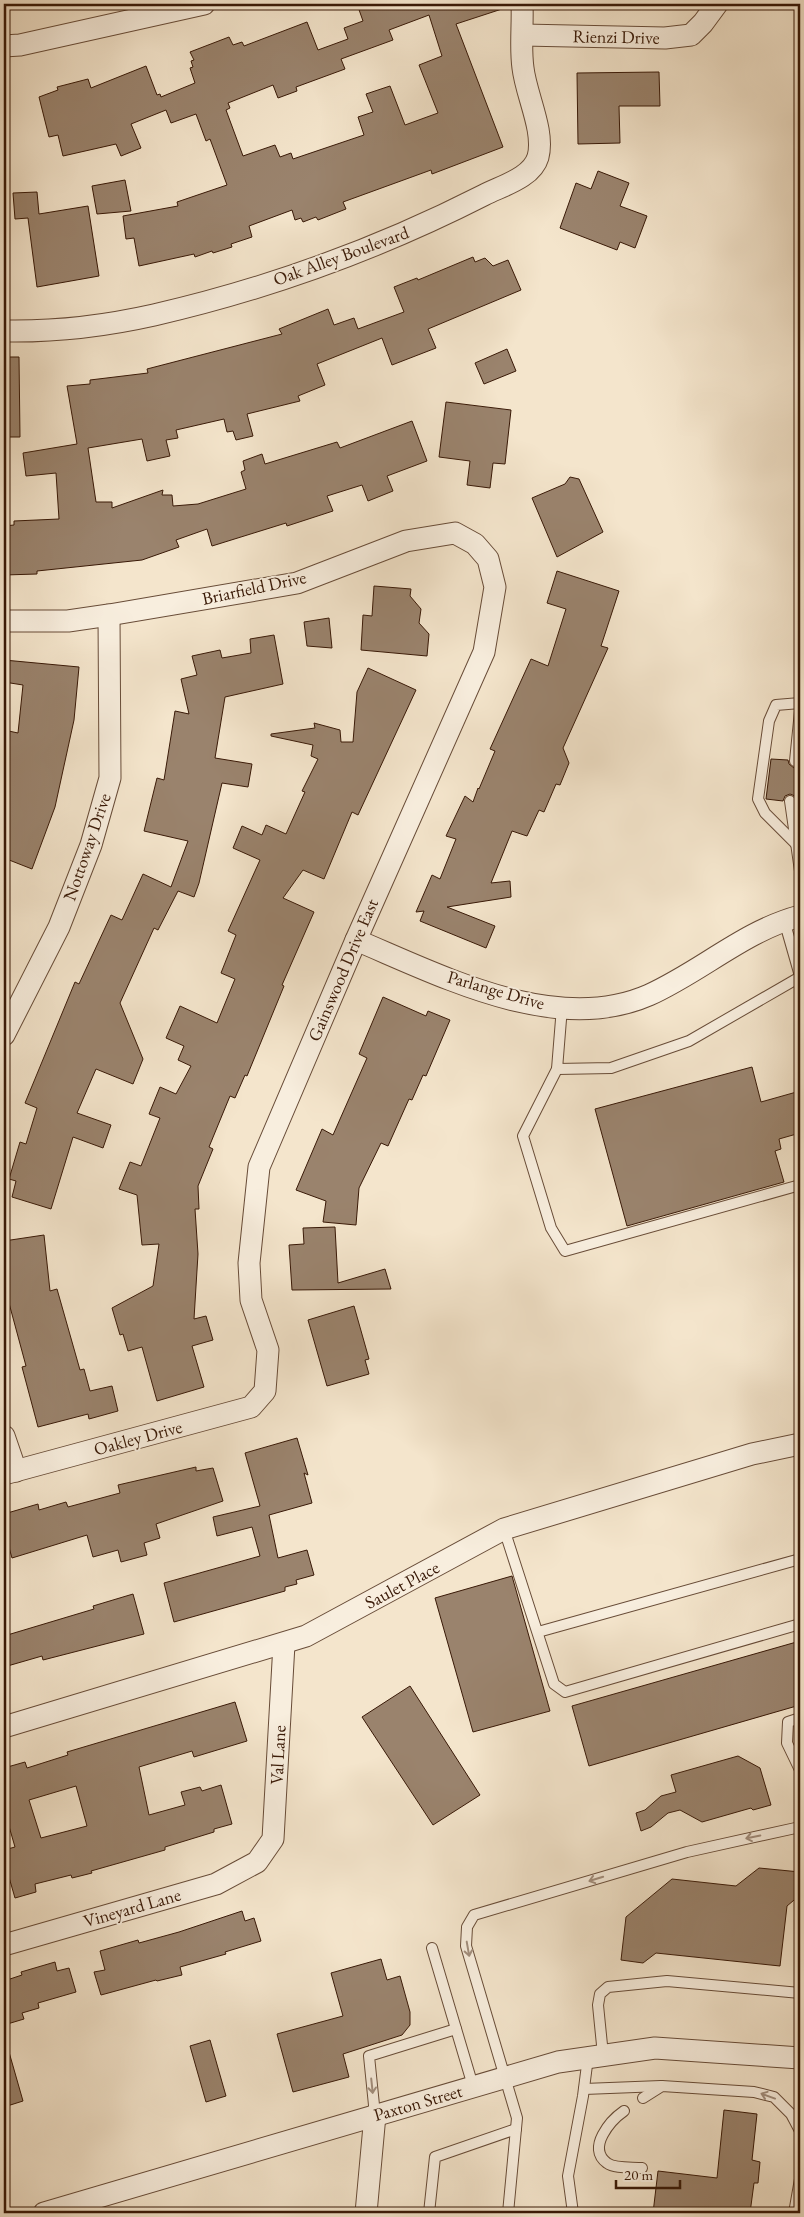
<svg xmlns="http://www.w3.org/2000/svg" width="804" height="2217" viewBox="0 0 804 2217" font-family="'EB Garamond',serif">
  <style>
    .building { fill: #9a836d; stroke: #391907; fill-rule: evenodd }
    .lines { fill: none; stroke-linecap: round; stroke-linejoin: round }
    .lane-casing { stroke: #684c38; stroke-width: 12 }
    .street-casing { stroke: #684c38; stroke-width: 23 }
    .lane { stroke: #f8eede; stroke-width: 10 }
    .street { stroke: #f8eede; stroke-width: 21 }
    .oneway { stroke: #a28e7d }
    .labels { text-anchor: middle; stroke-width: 4; stroke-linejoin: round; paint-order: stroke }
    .street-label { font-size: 18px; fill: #391907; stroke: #f8eede }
  </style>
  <rect width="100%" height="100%" fill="#f4e5cc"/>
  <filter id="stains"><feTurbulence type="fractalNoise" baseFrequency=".004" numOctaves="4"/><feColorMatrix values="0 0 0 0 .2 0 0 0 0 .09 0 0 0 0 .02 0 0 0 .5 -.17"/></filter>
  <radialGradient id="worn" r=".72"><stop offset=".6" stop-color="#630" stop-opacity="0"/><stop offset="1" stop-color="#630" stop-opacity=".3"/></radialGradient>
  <!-- building -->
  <g class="building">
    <path d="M357,4H507L508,7L456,24L503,147L432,174L431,170L343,202L346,209L318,220L316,217L303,222L301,218L295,220L292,210L249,226L252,237L231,244L232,247L213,253L212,251L195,257L194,254L139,266L134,238L126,239L123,216L178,206L177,202L227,185L210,139L206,141L196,114L171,123L166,110L131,124L141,148L121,156L116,144L63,156L58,135L49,137L39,97L58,90L57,87L88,79L91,88L146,66L157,95L160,94L161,97L195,83L190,68L193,67L191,61L194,60L190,52L229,37L233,45L242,42L244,46L307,22L318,50L348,39L344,28L363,21ZM429,15L442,56L419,65L438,113L405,125L390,86L366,94L373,112L358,117L364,135L293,159L291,153L280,157L275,145L243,156L226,110L230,108L228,103L273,85L278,98L297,91L296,87L345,69L341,59L393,40L389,30Z"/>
    <path d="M659,72L660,106H619L620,143L578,144L577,73Z"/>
    <path d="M598,171L629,183L620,206L647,216L635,248L620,242L617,250L560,228L576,183L591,189Z"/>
    <path d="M125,180L131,211L97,214L92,186Z"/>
    <path d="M37,192L39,214L88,206L99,276L37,287L28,218L15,219L13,193Z"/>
    <path d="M473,257L475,262L485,258L493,266L508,260L521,290L428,329L436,348L392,365L382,338L317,364L325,385L298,396L300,401L247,414L253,436L236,440L233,431L227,432L224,419L176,430L178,438L166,440L170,456L147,461L142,439L88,448L96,502H112V508L163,490L162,495H172L173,506L198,504L246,489L241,472L245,470L243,461L262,454L265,464L337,442L340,448L412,421L427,461L387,476L393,491L368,501L362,485L327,496L333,511L287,526L286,523L212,546L207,529L176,540L179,547L142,560L37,571V574L4,575V526L14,525V521L59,519L56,473L26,476L23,453L77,444L67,386L90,384V380L148,373L147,369L282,334L279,329L328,309L334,325L354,318L358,329L404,312L394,287L417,278L418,280Z"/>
    <path d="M507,349L516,371L484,384L475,363Z"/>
    <path d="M4,357H19L20,437H4Z"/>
    <path d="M446,402L511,410L505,464L493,463L490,488L467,485L470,461L439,457Z"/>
    <path d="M570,477L579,479L603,532L557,557L532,498L565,484Z"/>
    <path d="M557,571L619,591L601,646L608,648L563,748L569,763L560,785L556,784L544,812L539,810L527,836L512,831L491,883L510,881L511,897L447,907L495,926L486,948L420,921L424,911L416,912L432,875L440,879L456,839L446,836L465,796L473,802L478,788L479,789L495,751L490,749L531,659L548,666L566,609L547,603Z"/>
    <path d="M374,586L411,589L410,596L421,609L419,623L429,634L427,656L361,650L363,615L372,616Z"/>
    <path d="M329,618L332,648L307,646L304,622Z"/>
    <path d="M274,635L283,684L225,697L215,758L252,764L248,787L222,783L199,883L194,897L178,891L158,930L154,928L120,1003L143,1059L133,1084L96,1069L77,1113L111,1125L103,1148L73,1137L51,1209L12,1197L16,1181L9,1179L20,1142L26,1144L37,1108L25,1103L75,982L79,984L111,915L122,920L143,874L171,887L188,841L144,831L157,778L164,780L175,711L189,714L181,679L197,675L192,656L220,650L222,658L251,653L250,639Z"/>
    <path d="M4,660L79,667L74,720L55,807L32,869L4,858V730L18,733L23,685L4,682Z"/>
    <path d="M368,668L416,690L358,815L352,812L324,879L303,870L283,898L314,912L282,985L284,986L247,1076L245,1075L235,1098L230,1096L209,1147L213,1149L198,1186L199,1209H195L198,1254L194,1319L206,1316L213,1340L192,1346L204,1387L157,1401L142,1347L128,1351L123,1334L120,1335L112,1308L153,1286L159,1244L142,1245L137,1195L119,1189L130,1162L141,1166L160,1118L149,1114L160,1087L176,1094L191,1066L178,1060L184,1046L166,1038L180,1006L217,1023L235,979L221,973L236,935L228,931L260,860L233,848L242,826L262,835L266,825L286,834L305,792L302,791L318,759L311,756L313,745L271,736V734L315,728L314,723L340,730L341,742H353L357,692Z"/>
    <path d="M771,759L788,760L789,764L794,768L800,765V802H797L795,796L790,794L785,796L783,801L766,799Z"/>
    <path d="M383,997L426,1016L428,1011L450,1020L426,1076L423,1075L412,1100L409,1099L388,1146L381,1143L359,1188L356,1225L323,1222L326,1201L296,1190L322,1129L333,1135L367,1058L359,1054Z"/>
    <path d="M752,1067L761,1102L800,1091V1133L779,1139L781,1149L775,1151L784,1182L627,1226L595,1109Z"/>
    <path d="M335,1227L338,1283L385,1269L391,1289L292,1290L289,1245L304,1244L303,1228Z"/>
    <path d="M44,1235L50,1291L57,1289L80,1370L84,1369L90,1391L112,1386L118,1411L89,1419L88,1414L38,1427L22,1367L26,1366L6,1292L4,1241Z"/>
    <path d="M354,1306L369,1359L365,1360L369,1374L327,1386L308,1320Z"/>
    <path d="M297,1438L308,1475L304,1473L312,1503L269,1515L278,1558L307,1550L314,1575L296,1580L297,1584L285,1587V1591L174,1622L164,1583L260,1556L252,1527L217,1536L213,1517L260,1506L245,1453Z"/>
    <path d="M196,1467V1471L213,1468L223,1501L156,1524L160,1538L144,1543L147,1555L121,1562L118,1550L93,1557L87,1535L12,1558L4,1530V1514L38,1504L39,1510L66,1502L68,1507L120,1493L118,1485Z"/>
    <path d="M512,1576L550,1711L473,1732L435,1598Z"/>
    <path d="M133,1594L144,1634L43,1660L42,1656L4,1667V1636L94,1609L93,1606Z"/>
    <path d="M800,1641V1705L589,1766L572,1706Z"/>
    <path d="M410,1686L480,1795L433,1825L362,1717Z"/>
    <path d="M235,1702L247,1741L194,1757L192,1751L139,1767L149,1815L185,1805L181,1792L200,1787L202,1791L221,1785L232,1824L214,1829V1832L165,1847V1850L91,1871L92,1873L72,1878L71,1875L35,1884L36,1892L15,1898L4,1860V1850L15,1847L4,1809V1768L25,1762L27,1768L68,1755L67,1752ZM76,1786L87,1826L41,1838L29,1800Z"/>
    <path d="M738,1756L760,1768L771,1805L753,1810L751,1808L702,1822L680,1810L668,1813L651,1827L641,1831L636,1813L645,1810L661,1796L676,1792L671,1775Z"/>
    <path d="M759,1868L800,1872V1895L787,1906L780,1966L656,1953L643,1963L621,1960L626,1917L672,1879L736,1886Z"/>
    <path d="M242,1911L245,1921L254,1918L261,1941L225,1952L226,1954L180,1967L182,1975L157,1981L156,1980L101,1995L94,1972L105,1970L100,1951L138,1940L139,1943L179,1932Z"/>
    <path d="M381,1959L387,1980L400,1976L410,2012V2025L402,2035L343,2054L349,2077L293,2092L277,2034L343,2016L331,1973Z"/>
    <path d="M55,1962L57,1971L69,1968L76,1992L38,2003L39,2008L22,2013L24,2019L4,2025V1981L22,1975L21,1972Z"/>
    <path d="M210,2040L226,2096L206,2102L190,2046Z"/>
    <path d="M9,2052L23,2101L4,2107V2053Z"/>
    <path d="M724,2110L757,2114L752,2160L760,2162L758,2183H754L750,2213H653L658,2171L717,2178Z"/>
  </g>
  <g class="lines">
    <defs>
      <g id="lane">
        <path d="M795,761L800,711"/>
        <path d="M790,801L800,871"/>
        <path d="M797,845L765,813L758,799L769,721L776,705L800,703"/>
        <path d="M784,920L800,976"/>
        <path d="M562,1007L557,1069L611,1068L689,1041L800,977"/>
        <path d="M557,1069L523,1136L551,1228L565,1251L800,1185"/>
        <path d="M504,1529L554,1684L565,1692L800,1624"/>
        <path d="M538,1632L800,1559"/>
        <path d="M800,1718L788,1722L787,1743L800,1770"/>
        <path d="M432,1948L473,2086"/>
        <path d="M603,2055L598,2005L600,1994L608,1987L667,1981L800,1993"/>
        <path d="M584,2089L661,2086"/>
        <path d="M643,2098L662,2086L754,2092L774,2097L791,2114L800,2131"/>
        <path d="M624,2111C611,2120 586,2148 607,2163C615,2169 632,2167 642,2168"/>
        <path d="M375,2115L369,2056L456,2029"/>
        <path d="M429,2213L435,2157L516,2129"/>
        <path d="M508,2213L517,2118L466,1946L467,1927L474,1915L687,1852L800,1827"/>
        <path d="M573,2213L568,2176L583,2096L588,2057"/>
        <path d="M794,2213L800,2179V2155"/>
      </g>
      <g id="street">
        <path d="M523,35L665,38L691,35L703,23L717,4"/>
        <path d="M4,46L20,45L204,4"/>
        <path d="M4,331C54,332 105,326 154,315C267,289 380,248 484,195C501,186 532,178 538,157C545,131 526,95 523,68C520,47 523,25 522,4"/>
        <path d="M4,621H68L109,615L297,583L406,541L455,533L475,544L488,559L495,587L484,652L356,940L259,1167L249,1263L251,1300L268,1350L265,1391L251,1407L4,1474"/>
        <path d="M356,940C442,976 556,1036 649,995C702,971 744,931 800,916"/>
        <path d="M4,1035L59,927L91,845L110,778L109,615"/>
        <path d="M4,1436L16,1471"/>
        <path d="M4,1727L306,1636L504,1529L752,1454L800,1444"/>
        <path d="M4,1945L216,1884L257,1862L273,1839L284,1644"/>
        <path d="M44,2213L558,2062L655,2048L800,2058"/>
        <path d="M366,2213L375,2115"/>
      </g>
    </defs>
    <!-- lane casing -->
    <use href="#lane" class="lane-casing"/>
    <!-- street casing -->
    <use href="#street" class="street-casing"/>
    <!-- lane -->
    <use href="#lane" class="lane"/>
    <!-- street -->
    <use href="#street" class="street"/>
  </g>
  <!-- one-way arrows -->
  <defs><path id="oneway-shaft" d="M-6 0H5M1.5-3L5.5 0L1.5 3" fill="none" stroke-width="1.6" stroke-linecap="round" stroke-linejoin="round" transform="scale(1.25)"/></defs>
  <g class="oneway">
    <use href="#oneway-shaft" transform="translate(753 1837) rotate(168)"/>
    <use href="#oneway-shaft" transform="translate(596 1879) rotate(163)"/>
    <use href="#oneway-shaft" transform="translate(468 1949) rotate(80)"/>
    <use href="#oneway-shaft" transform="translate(372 2086) rotate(84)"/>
    <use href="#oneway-shaft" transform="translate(768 2096) rotate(-160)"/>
  </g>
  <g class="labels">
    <!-- street labels -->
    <g class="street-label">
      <text transform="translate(616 37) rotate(1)" y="6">Rienzi Drive</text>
      <text transform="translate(341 256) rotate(-20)" y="6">Oak Alley Boulevard</text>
      <text transform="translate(254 588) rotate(-12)" y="6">Briarfield Drive</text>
      <text transform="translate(87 847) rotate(-71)" y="6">Nottoway Drive</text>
      <text transform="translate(343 970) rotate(-67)" y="6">Gainswood Drive East</text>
      <text transform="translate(496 990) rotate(16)" y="6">Parlange Drive</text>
      <text transform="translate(138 1438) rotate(-15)" y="6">Oakley Drive</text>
      <text transform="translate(402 1585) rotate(-28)" y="6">Saulet Place</text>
      <text transform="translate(278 1755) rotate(-87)" y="6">Val Lane</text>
      <text transform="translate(132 1908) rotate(-16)" y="6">Vineyard Lane</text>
      <text transform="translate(418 2103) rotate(-16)" y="6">Paxton Street</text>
    </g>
  </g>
  <!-- margin -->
  <rect width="804" height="2217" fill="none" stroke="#f4e5cc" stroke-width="20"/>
  <rect x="5" y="5" width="794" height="2207" fill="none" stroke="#391907" stroke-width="2.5"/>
  <rect x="10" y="10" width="784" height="2197" fill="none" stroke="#391907"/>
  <!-- scale -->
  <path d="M616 2180v8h64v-8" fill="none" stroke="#391907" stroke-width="2.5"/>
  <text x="624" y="2180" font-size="15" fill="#391907" stroke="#f8eede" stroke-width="4" paint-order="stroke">20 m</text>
  <rect width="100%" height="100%" filter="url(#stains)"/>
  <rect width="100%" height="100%" fill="url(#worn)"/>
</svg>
